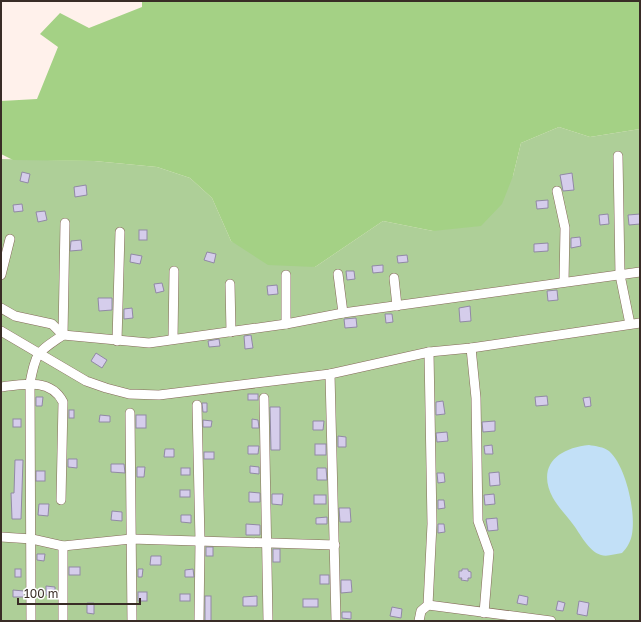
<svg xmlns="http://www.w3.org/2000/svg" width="641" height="622" viewBox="0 0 641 622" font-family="'Golos Text',sans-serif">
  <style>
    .green { fill: #aecf98 }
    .forest { fill: #a4d185 }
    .water { fill: #c2e0f7 }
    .building { fill: #d5cdeb; stroke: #9189a5 }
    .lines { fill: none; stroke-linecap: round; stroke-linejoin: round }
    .minor-casing { stroke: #85685a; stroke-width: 10 }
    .minor { stroke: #fff; stroke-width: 9 }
  </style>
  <rect width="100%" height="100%" fill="#fff1eb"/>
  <!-- green -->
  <path class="green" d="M559,127L590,137L640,129V621H1V159L94,161L157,167L190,178L212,198L231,241L315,267L383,221L433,231L513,176L521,143Z"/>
  <!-- forest -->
  <path class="forest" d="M142,1H640V129L590,137L559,127L521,143L513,176L502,204L481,226L433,231L383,221L315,267L268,265L231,241L212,198L190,178L157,167L94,161L13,160L1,154V101L37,99L58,47L40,34L60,13L89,28L142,7Z"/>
  <!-- water -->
  <path class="water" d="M589,445C595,446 604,447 609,451C626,466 636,512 632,534C631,541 627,548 622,553C615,554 607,557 601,555C588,551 580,533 572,523C566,515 558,507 553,498C536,466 558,448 589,445Z"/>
  <!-- building -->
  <g class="building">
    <path d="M22,172L30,174L28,183L20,181Z"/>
    <path d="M572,173L574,190L563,191L560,175Z"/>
    <path d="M86,185L87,195L75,197L74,187Z"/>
    <path d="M548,200V208L537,209L536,201Z"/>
    <path d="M22,204L23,211L14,212L13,205Z"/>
    <path d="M45,211L47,220L38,222L36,212Z"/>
    <path d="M608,214L609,224L600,225L599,215Z"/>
    <path d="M640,214V224L629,225L628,215Z"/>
    <rect x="139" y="230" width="8" height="10"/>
    <path d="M580,237L581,246L571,248V238Z"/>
    <path d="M81,240L82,250L70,251L71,241Z"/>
    <path d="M548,243V251L534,252V244Z"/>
    <path d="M207,252L216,254L214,263L204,260Z"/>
    <path d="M131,254L142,256L140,264L130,262Z"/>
    <path d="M407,255L408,262L398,263L397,256Z"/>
    <path d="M383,265V272L373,273L372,266Z"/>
    <path d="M346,271H354L355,279L347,280Z"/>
    <path d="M162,283L164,291L156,293L154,284Z"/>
    <path d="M277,285L278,294L268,295L267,286Z"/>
    <path d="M557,290L558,300L548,301L547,291Z"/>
    <path d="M98,298H112V310L99,311Z"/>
    <path d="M470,306L471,321L460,322L459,308Z"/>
    <path d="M132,308L133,318L124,319V309Z"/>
    <path d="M385,314H392L393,322L386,323Z"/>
    <path d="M356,318L357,327L345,328L344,319Z"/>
    <path d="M251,335L253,348L245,349L244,336Z"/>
    <path d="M219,339L220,346L209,347L208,341Z"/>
    <path d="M96,353L107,360L102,368L91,361Z"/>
    <rect x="248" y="394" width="10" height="6"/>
    <path d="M547,396L548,405L536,406L535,397Z"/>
    <path d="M36,397H43L42,406H36Z"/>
    <path d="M590,397L591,406L585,407L583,398Z"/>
    <path d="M443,401L445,414L436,415V402Z"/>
    <path d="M202,403H207V412H203Z"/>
    <path d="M270,407H280V450H271Z"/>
    <rect x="69" y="410" width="5" height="8"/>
    <path d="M100,415L110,416V422H99Z"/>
    <rect x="136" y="415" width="10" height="13"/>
    <rect x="13" y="419" width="8" height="8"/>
    <path d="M252,419L258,420L259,428H252Z"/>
    <path d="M203,420L212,421L211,427H203Z"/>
    <path d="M313,421H324L323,430H313Z"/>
    <path d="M495,421V431L483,432L482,422Z"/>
    <path d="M447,432L448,441L437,442L436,433Z"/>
    <path d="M338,436L346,437V447H338Z"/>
    <rect x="315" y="444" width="11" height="11"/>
    <path d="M492,445L493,454H485L484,446Z"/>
    <path d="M248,446H259L258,454H248Z"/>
    <path d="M165,449H174V457H164Z"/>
    <rect x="204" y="452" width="10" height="7"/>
    <path d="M68,459H77V468L68,467Z"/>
    <path d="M15,460H23L21,519H12L11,493H14Z"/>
    <path d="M111,464H124L125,473L111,472Z"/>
    <path d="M250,466L259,467V474L250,473Z"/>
    <path d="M137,467H145L144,477H137Z"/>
    <rect x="181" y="468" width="9" height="7"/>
    <path d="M317,468H326L327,480H317Z"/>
    <rect x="36" y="471" width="9" height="10"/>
    <path d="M499,472L500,485L490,486L489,473Z"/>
    <path d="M437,473H444L445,482L438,483Z"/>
    <rect x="180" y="490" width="10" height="7"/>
    <path d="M249,492L260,493V502H249Z"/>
    <path d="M272,494H283L282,505L272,504Z"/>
    <path d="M494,494L495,504L485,505L484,495Z"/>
    <rect x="314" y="495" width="12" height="9"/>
    <path d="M438,500H444L445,508L438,509Z"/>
    <path d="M39,504H49L48,516L38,515Z"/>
    <path d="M339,508H350L351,522H340Z"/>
    <path d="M112,511L122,512V521L111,520Z"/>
    <path d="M181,515H191V523L181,522Z"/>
    <path d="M327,517V524H316V518Z"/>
    <path d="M497,518L498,530L488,531L486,519Z"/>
    <path d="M246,524L260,525V535H246Z"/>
    <path d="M438,524H444L445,532L438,533Z"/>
    <rect x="206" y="547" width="7" height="9"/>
    <rect x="273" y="549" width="7" height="13"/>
    <path d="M37,554H45L44,561L37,560Z"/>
    <path d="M151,556H161V565H150Z"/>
    <rect x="69" y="567" width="11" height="8"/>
    <rect x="15" y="569" width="6" height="8"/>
    <path d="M138,569H143L142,577H138Z"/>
    <path d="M193,569L194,577H185V570Z"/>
    <path d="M462,569H468V571L471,572V578H468V581L461,580L462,578H459V571H462Z"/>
    <rect x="320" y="575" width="9" height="9"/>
    <path d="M341,580H351L352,592L341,593Z"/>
    <path d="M46,586L55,587V596L46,595Z"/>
    <path d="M13,590L24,591V597H13Z"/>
    <rect x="138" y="592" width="9" height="9"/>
    <rect x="180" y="594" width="10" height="7"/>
    <path d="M519,595L528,597L527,605L517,603Z"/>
    <rect x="205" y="596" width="6" height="25"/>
    <path d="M257,596V606H243V597Z"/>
    <rect x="303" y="599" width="15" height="8"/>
    <path d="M558,601L565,603L563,611L556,610Z"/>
    <path d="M579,601L589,603L587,616L577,614Z"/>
    <path d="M87,603H94V614L87,613Z"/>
    <path d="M392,607L402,609L401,618L390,616Z"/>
    <path d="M342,612H351V619L342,618Z"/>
  </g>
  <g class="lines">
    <defs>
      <g id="minor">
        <path d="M618,156L620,275L630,324"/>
        <path d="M557,191L565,228L564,282"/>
        <path d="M338,274L343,313"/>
        <path d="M1,275L10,239"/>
        <path d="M394,278L397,306"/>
        <path d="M230,284L231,332"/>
        <path d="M1,308L15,316L52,324L63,335L149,343L286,324L343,313L640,272"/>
        <path d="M286,324V275"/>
        <path d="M1,331L86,381L106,388L129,394L159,395L330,374L429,352L471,348L640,323"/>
        <path d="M173,339L174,271"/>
        <path d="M117,341L120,232"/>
        <path d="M471,348L476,398L478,521L489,552L484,613"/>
        <path d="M330,374L336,621"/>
        <path d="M1,387C23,384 51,378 63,402L61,500"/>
        <path d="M264,398L268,621"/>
        <path d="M197,405L200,541L199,621"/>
        <path d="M130,413L132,621"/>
        <path d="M1,537L32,539L63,546L131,539L335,545"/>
        <path d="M428,605L551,621"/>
        <path d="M31,621L30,383C36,351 37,353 63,335L65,223"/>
        <path d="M63,621V546"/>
        <path d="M419,621L421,611L428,605L432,524L429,352"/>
      </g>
    </defs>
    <!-- minor casing -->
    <use href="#minor" class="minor-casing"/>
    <!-- minor -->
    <use href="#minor" class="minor"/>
  </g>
  <!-- border -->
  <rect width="641" height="622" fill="none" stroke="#392c26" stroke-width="4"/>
  <!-- scale -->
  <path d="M18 598v6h122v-6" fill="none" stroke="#392c26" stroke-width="2"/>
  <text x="24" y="598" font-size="12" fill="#392c26" stroke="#ffffff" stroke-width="3" paint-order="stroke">100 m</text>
</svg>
